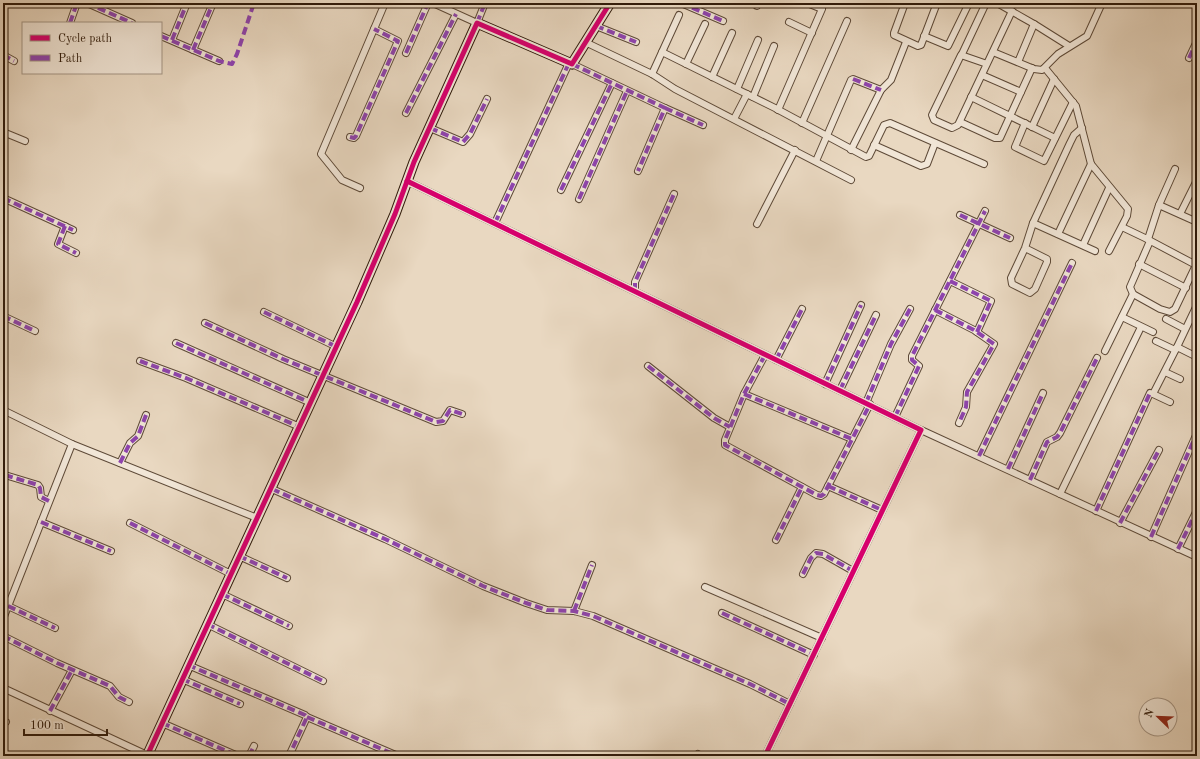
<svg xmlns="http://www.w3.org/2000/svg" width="1200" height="759" viewBox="0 0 1200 759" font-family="'Old Standard TT',serif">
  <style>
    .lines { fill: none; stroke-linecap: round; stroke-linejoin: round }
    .street-casing { stroke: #5e4a38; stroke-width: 8 }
    .secondary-casing { stroke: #301b0b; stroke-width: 11 }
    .street { stroke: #f1e6d7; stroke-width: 6 }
    .secondary { stroke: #f1e6d7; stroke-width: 9 }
    .quiet { stroke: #8e44ad; stroke-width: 4; stroke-dasharray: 8 4; stroke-linecap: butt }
    .cycleway-casing { stroke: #f1e6d7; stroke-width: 8 }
    .cycleway { stroke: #d6006c; stroke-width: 5 }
  </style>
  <rect width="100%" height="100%" fill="#e9d8c1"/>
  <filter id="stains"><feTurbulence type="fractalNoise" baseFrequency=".005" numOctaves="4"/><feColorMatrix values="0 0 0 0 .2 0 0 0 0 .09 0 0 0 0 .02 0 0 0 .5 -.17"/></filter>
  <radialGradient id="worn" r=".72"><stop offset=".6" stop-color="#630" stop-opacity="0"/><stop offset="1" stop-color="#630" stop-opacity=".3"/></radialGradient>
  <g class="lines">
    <defs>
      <g id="street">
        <path d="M87,3L132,23"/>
        <path d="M433,3L477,23L485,3"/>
        <path d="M681,3L723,21"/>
        <path d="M905,3L894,33V35L918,46L921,45L937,3"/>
        <path d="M997,3L1034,24L1069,46"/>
        <path d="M3,6L4,3"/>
        <path d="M757,6L758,3"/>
        <path d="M789,22L812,33"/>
        <path d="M70,23L77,3"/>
        <path d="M596,26L636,42"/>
        <path d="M161,36L219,61"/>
        <path d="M924,36L948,46L969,3"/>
        <path d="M172,40L187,3"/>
        <path d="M585,42L652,74L675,89L851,180"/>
        <path d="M193,50L213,3"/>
        <path d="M662,52L775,108L866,157L869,156L884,125L890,123L984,164"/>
        <path d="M993,52L1034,69L1042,70L1058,54L1087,36L1102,3"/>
        <path d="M406,53L428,3"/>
        <path d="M962,54L986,3"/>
        <path d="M3,55L14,61"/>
        <path d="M1189,58L1197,41"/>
        <path d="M1018,62L1034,24"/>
        <path d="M572,64L665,108L638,171"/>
        <path d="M686,64L705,24"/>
        <path d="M987,64L961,55L932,115L934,120L952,128L958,125L1012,11"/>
        <path d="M1045,68L1076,106L1091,164L1128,209L1127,216L1109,251"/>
        <path d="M652,74L679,15"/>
        <path d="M982,75L1021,92"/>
        <path d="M712,77L732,33"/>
        <path d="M737,89L758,40"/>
        <path d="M753,97L774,46"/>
        <path d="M971,97L1055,138"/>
        <path d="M665,108L703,125"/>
        <path d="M778,110L822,9L807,3"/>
        <path d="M406,113L456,14"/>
        <path d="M734,119L747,94"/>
        <path d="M960,122L995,138H1000L1032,68"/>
        <path d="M802,123L847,21"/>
        <path d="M1025,123L1015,147L1044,161L1073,102"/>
        <path d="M1032,127L1054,79"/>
        <path d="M430,128L463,142L470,134L487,99"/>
        <path d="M3,132L25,141"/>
        <path d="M350,137L354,138L356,136L398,41L374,29"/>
        <path d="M874,145L921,166L927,164L935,143"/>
        <path d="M851,150L881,90L891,80L906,42"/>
        <path d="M816,161L851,80L853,79L881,90"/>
        <path d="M407,181L921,430L765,756"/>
        <path d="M360,188L342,180L321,154L385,3"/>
        <path d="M561,190L612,83"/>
        <path d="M3,198L73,230"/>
        <path d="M579,199L627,91"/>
        <path d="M1159,205L1175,169"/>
        <path d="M1180,214L1197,180"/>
        <path d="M960,215L1010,238"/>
        <path d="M495,223L569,63"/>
        <path d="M1033,223L1095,251"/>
        <path d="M757,224L795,150"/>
        <path d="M65,226L58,244L76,253"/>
        <path d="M1122,227L1145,238L1196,265L1175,309L1170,312L1160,309L1133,294L1130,287L1150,241"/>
        <path d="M1058,234L1091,164"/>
        <path d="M1148,239L1159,205L1197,222"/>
        <path d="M1083,245L1109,188"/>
        <path d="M1025,248L1047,259V262L1035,289L1030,293L1012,284L1011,278L1025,248L1033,223L1070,143L1074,135L1082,128"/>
        <path d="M1139,264L1186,288"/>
        <path d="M950,281L991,301L977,332"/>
        <path d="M635,291V282L674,194"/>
        <path d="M935,310L974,330L994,344L967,392L966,407L959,423"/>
        <path d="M264,312L337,347"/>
        <path d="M3,316L35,331"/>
        <path d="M1122,317L1153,332"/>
        <path d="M1166,319L1185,329"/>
        <path d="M205,323L283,359L436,422L443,421L450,410L462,414"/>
        <path d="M1156,341L1175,350"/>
        <path d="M176,343L311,403"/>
        <path d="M1177,347L1197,305"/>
        <path d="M1105,351L1133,294"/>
        <path d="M765,355L744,394L725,440V445L817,495L821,496L824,494L870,404"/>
        <path d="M776,360L802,309"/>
        <path d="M140,361L186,378L300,427"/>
        <path d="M648,366L714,418L730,427"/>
        <path d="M1165,372L1180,379"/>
        <path d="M825,384L861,305"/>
        <path d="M840,390L876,315"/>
        <path d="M744,394L852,439"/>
        <path d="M1170,402L1153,394L1177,347L1197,357"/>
        <path d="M866,403L891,344L910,309"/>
        <path d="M3,410L72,444L257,518"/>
        <path d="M895,417L919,366L912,360V356L985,211"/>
        <path d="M921,430L1197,557"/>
        <path d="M979,456L1072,263"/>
        <path d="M120,463L130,443L138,436L146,415"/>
        <path d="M1008,469L1043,393"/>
        <path d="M5,475L38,485L40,488L41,497L49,501"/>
        <path d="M1030,480L1047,442L1057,437L1060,433L1097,358"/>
        <path d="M828,486L882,510"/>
        <path d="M272,489L385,539L483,586L526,603L547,610L574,611L593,616L750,684L790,704"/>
        <path d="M1060,494L1141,327"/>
        <path d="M1096,511L1150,393"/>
        <path d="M41,522L111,551"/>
        <path d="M130,523L231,574"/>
        <path d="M1120,523L1159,450"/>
        <path d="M1151,537L1197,433"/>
        <path d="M776,540L802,487"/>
        <path d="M1178,549L1197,510"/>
        <path d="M239,556L287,578"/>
        <path d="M803,574L811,558L816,553L823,554L853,571"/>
        <path d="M705,587L822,638"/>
        <path d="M222,594L289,626"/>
        <path d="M8,606L55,628"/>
        <path d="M574,611L592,565"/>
        <path d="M722,613L814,655"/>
        <path d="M3,619L72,444"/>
        <path d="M207,624L323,681"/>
        <path d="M3,636L57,663L110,686L119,697L129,702"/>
        <path d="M188,665L305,715L307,717L289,756"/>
        <path d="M182,679L240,704"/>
        <path d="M3,688L147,755"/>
        <path d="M50,711L72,670"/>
        <path d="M307,717L398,756"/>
        <path d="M3,721L6,722"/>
        <path d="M162,723L238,756"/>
        <path d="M698,754L701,756"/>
        <path d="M249,756L254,746"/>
      </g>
      <path id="secondary" d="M147,756L357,302L395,214L414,162L477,23L572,64L610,3"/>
    </defs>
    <!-- street casing -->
    <use href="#street" class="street-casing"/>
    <!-- secondary casing -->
    <use href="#secondary" class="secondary-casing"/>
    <!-- street -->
    <use href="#street" class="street"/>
    <!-- secondary -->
    <use href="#secondary" class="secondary"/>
    <!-- quiet -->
    <g class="quiet">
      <path d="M87,3L132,23"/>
      <path d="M681,3L723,21"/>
      <path d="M757,6L758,3"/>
      <path d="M70,23L77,3"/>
      <path d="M477,23L485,3"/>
      <path d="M596,26L636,42"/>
      <path d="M161,36L219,61L232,64L237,54L254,3"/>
      <path d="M172,40L187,3"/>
      <path d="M193,50L213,3"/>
      <path d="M406,53L428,3"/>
      <path d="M3,55L14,61"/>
      <path d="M1189,58L1197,41"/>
      <path d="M572,64L665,108L638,171"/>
      <path d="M853,79L881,90"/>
      <path d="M665,108L703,125"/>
      <path d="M406,113L456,14"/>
      <path d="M430,128L463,142L470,134L487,99"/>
      <path d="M350,137L354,138L356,136L398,41L374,29"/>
      <path d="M561,190L612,83"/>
      <path d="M3,198L73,230"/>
      <path d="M579,199L627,91"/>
      <path d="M960,215L1010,238"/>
      <path d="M495,223L569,63"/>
      <path d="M65,226L58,244L76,253"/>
      <path d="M950,281L991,301L977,332"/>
      <path d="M635,291V282L674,194"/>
      <path d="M935,310L974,330L994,344L967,392L966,407L959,423"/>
      <path d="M264,312L337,347"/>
      <path d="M3,316L35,331"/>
      <path d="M205,323L283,359L436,422L443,421L450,410L462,414"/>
      <path d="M176,343L311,403"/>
      <path d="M765,355L744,394L725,440V445L817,495L821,496L824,494L870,404"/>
      <path d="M776,360L802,309"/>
      <path d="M140,361L186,378L300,427"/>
      <path d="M648,366L714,418L730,427"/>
      <path d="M825,384L861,305"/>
      <path d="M840,390L876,315"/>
      <path d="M744,394L852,439"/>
      <path d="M866,403L891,344L910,309"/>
      <path d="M895,417L919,366L912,360V356L985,211"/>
      <path d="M979,456L1072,263"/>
      <path d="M120,463L130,443L138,436L146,415"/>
      <path d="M1008,469L1043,393"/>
      <path d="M5,475L38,485L40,488L41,497L49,501"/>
      <path d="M1030,480L1047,442L1057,437L1060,433L1097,358"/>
      <path d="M828,486L882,510"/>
      <path d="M272,489L385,539L483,586L526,603L547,610L574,611L593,616L750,684L790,704"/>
      <path d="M1096,511L1150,393"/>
      <path d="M41,522L111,551"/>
      <path d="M130,523L231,574"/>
      <path d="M1120,523L1159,450"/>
      <path d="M1151,537L1197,433"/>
      <path d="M776,540L802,487"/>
      <path d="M1178,549L1197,510"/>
      <path d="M239,556L287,578"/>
      <path d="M803,574L811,558L816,553L823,554L853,571"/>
      <path d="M222,594L289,626"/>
      <path d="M8,606L55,628"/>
      <path d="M574,611L592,565"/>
      <path d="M722,613L814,655"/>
      <path d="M207,624L323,681"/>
      <path d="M3,636L57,663L110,686L119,697L129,702"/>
      <path d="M188,665L305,715L307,717L289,756"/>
      <path d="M182,679L240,704"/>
      <path d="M50,711L72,670"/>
      <path d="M307,717L398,756"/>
      <path d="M3,721L6,722"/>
      <path d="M162,723L238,756"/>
      <path d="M698,754L701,756"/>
      <path d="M249,756L254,746"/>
    </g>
    <defs>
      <g id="cycleway">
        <path d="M407,181L921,430L765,756"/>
        <path d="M147,756L357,302L395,214L414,162L477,23L572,64L610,3"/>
      </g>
    </defs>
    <!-- cycleway casing -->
    <use href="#cycleway" class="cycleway-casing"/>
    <!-- cycleway -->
    <use href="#cycleway" class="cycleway"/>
  </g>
  <!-- margin -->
  <rect width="1200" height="759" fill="none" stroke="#e9d8c1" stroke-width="16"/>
  <rect x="4" y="4" width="1192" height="751" fill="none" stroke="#301b0b" stroke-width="2"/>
  <rect x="8" y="8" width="1184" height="743" fill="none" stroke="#301b0b"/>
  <!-- legend -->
  <rect x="22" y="22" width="140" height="52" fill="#f1e6d7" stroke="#a49585"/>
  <rect x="30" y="35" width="20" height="6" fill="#d6006c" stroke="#a49585"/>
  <text x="58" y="42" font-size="12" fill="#301b0b">Cycle path</text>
  <rect x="30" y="55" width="20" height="6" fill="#8e44ad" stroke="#a49585"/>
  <text x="58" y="62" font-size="12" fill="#301b0b">Path</text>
  <!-- north arrow -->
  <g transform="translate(1158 717) rotate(293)"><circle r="19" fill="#f1e6d7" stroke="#a49585"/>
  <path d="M0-3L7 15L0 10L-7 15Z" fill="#8f2418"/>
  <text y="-6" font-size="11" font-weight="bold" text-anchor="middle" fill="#301b0b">N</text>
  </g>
  <!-- scale -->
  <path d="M24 729v6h83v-6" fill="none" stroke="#301b0b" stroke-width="2"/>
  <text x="30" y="729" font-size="12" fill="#301b0b" stroke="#f1e6d7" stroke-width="3" paint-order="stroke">100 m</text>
  <rect width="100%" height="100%" filter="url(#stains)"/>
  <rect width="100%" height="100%" fill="url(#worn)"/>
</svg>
